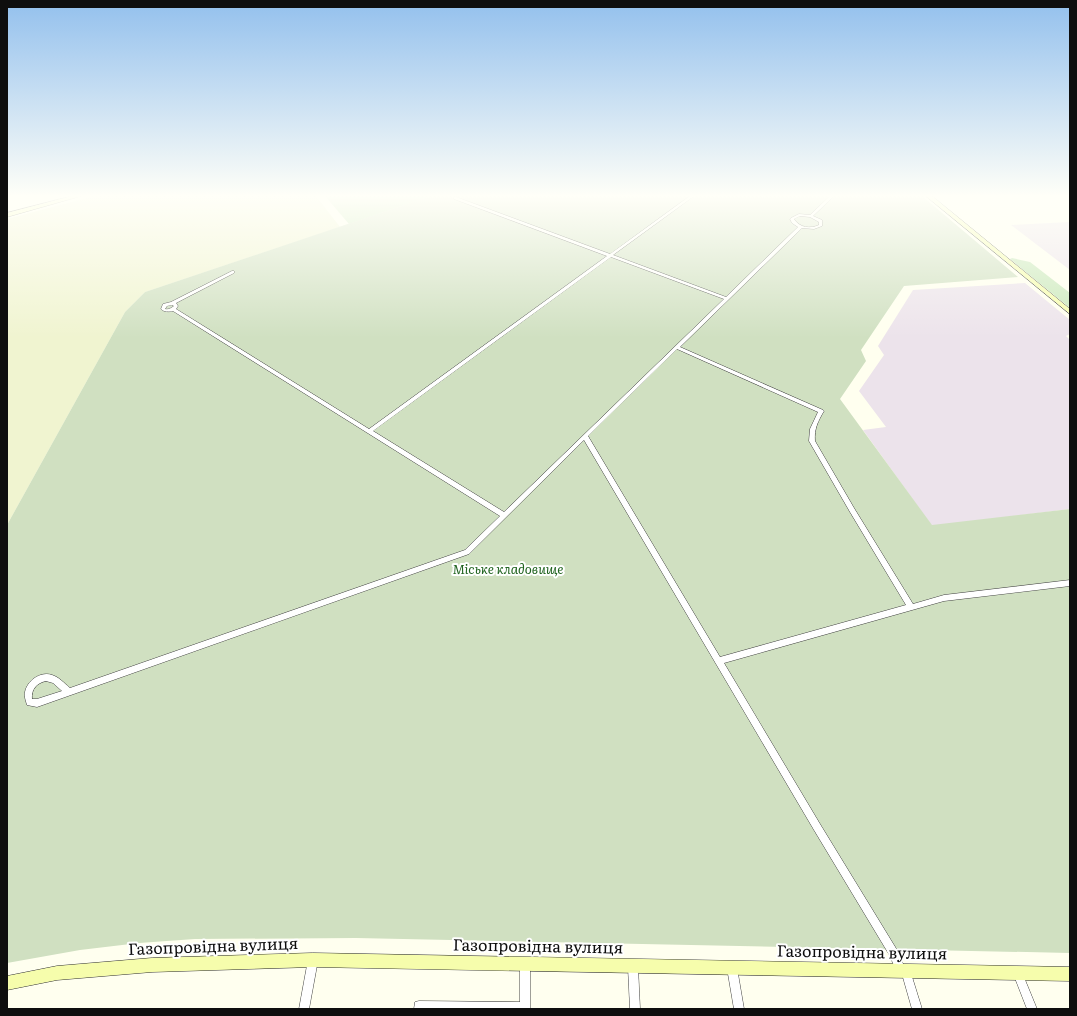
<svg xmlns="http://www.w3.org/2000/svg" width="1077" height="1016" viewBox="0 0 1077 1016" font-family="Literata,serif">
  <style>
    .industrial { fill: #ece3eb }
    .farmland { fill: #f0f4d0 }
    .green { fill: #c9e8ba }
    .cemetery { fill: #d0e0c1 }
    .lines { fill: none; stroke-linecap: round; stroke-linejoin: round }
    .minor-casing { stroke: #414141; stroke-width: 1 }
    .secondary-casing { stroke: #303030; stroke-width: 1 }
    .minor { fill: #fff; fill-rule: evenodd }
    .secondary { fill: #f6fdac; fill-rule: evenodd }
    .labels { text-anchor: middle; stroke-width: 4; stroke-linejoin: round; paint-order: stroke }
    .park-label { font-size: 13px; font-style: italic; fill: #216420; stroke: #fff }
    .near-street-label { font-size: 16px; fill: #0e0e0e; stroke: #fff }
  </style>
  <rect width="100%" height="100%" fill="#ffffef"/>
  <!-- industrial -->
  <g class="industrial">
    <path d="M1070,222V270L1011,225Z"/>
    <path d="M1025,283L1070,320V334L1066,336L1070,340V509L932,526L863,430L886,427L859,391L884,355L878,346L913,290Z"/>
  </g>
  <!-- farmland -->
  <path class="farmland" d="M94,196H316L340,227L145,292L125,312L7,525V219Z"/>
  <!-- green -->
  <g class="green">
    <path d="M325,196H431L349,224Z"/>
    <path d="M1012,258L1030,262L1070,293V308L1010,259Z"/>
  </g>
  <!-- cemetery -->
  <path class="cemetery" d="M431,196H922L1018,277L904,286L861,350L866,361L840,399L932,525L1070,509V953L356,938L195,939L139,943L80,950L7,963V525L125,312L145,292Z"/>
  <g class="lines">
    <defs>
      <g id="minor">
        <path d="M690,196H694L613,255L726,297L798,227L792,223L790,219L791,218L799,214L810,215L830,196H834L813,216L822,220V226L814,229L802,228L680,347L823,410L824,411C818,421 814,429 815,441L854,508L913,604L944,595L1070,580V586L944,601L724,663L820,824L897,950L904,966L906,965L909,967L922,1009H912L902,974L900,975L897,973L890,956L814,830L584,440L469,554L37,707L27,705C26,701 24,697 25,692C27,681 40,671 52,675C59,677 64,683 70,688L465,550L500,516L173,311C169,312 164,312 161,309L163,304L171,302L232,271H234V273L176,303L178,306L176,309L369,429L607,256L454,199V197H456L610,254ZM800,216L810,217L819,222V225C810,229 800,228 794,219ZM611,257L724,299L504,512L373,431ZM172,305L174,306C171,308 169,310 165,309L167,306ZM677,349L818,412L810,429L809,441L850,512L906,605L720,657L588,436ZM46,681L53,683L62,691L37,699H32C31,689 37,683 46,681Z"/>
        <path d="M313,955L316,957L318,960L309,1009H299L308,960L310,957Z"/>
        <path d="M525,959L528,961L530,964V1009H414L415,1002L419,1001L520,1002V964L522,961Z"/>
        <path d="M633,962L636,964L638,967L640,1009H630L628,967L630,964Z"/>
        <path d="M732,963L735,965L737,968L744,1009H734L727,968L729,965Z"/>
        <path d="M1018,968L1021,970L1037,1009H1027L1013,973L1015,970Z"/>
      </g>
      <g id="secondary">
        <path d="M72,196H81L7,217V213Z"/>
        <path d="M926,196H932L1070,309V314Z"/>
        <path d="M313,953L1070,967V981L313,967L152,972L57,980L7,990V976L57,966L152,958Z"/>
      </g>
    </defs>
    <!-- minor casing -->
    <use href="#minor" class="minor-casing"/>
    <!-- secondary casing -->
    <use href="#secondary" class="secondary-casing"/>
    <!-- minor -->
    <use href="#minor" class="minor"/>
    <!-- secondary -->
    <use href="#secondary" class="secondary"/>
  </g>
  <!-- sky -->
  <linearGradient id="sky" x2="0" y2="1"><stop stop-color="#93c0ed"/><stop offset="0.58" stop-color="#fffff8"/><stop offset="1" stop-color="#fffff8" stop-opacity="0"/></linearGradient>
  <rect width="1077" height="338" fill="url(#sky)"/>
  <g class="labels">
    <!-- park labels -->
    <g class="park-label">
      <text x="508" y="574">Міське кладовище</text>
    </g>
    <!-- near-street labels -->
    <g class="near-street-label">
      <text transform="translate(213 946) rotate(-2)" y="6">Газопровідна вулиця</text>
      <text transform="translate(538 946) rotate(1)" y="6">Газопровідна вулиця</text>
      <text transform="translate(862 952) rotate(1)" y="6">Газопровідна вулиця</text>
    </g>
  </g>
  <!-- border -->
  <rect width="1077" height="1016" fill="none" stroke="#0e0e0e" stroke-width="16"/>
</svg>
